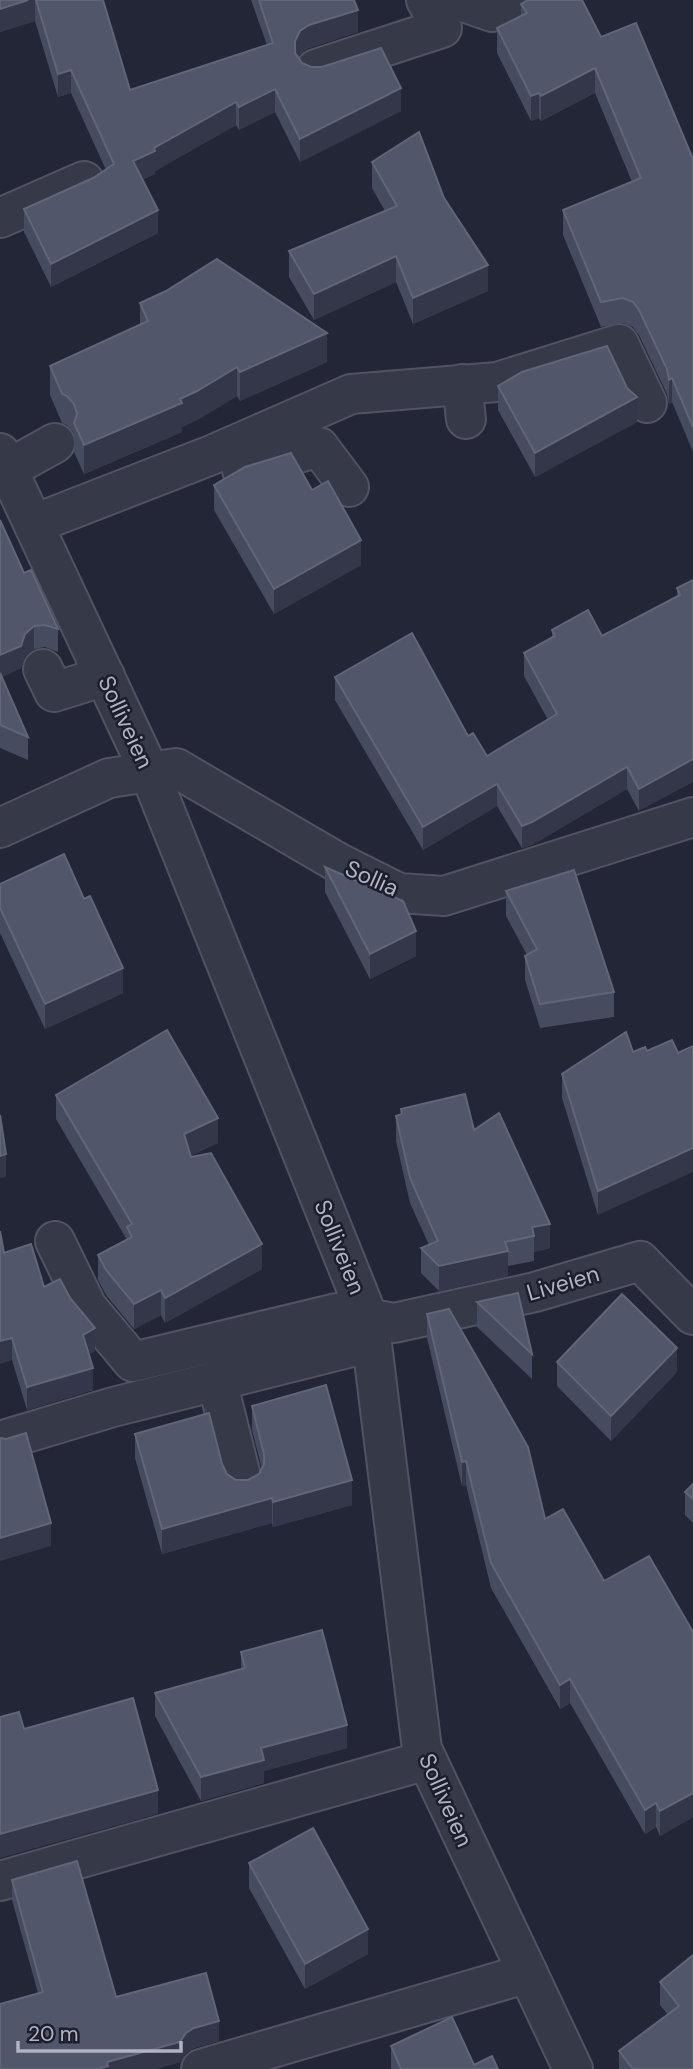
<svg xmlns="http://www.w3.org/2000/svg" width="693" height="2069" viewBox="0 0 693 2069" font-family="'DM Sans',sans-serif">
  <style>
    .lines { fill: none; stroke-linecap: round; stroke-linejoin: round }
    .minor-casing { stroke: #515363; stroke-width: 42 }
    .minor { stroke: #363948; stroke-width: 38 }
    .wall { fill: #474b5f }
    .shaded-wall { fill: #34374a }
    .building { fill: #52566a; stroke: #616578; stroke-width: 2 }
    .labels { text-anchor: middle; stroke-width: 5; stroke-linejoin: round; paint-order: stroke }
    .street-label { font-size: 23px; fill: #b1b3c4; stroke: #1c1e2d }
  </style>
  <rect width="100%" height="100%" fill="#232637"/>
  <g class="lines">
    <defs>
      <g id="minor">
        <path d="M458,0L492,12L527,0"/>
        <path d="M316,69L442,28L426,0"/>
        <path d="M0,218L84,181"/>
        <path d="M462,384L466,419"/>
        <path d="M0,453L149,771L369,1320L422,1749L573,2069"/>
        <path d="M8,469L55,443"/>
        <path d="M242,470L319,447L349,487"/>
        <path d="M34,524L214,454L351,394L497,382L619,344L647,403"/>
        <path d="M43,669L54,692L105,676"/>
        <path d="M0,828L109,778L176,768L337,862L399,893L444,896L693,817"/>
        <path d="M55,1241L87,1307L133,1362L337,1313L394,1323L535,1292L640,1261L693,1315"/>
        <path d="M217,1381L243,1484"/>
        <path d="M0,1441L113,1407L372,1342"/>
        <path d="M0,1881L427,1760"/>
        <path d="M201,2069L528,1973"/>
      </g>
    </defs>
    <!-- minor casing -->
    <use href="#minor" class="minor-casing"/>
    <!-- minor -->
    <use href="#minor" class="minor"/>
  </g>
  <!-- wall -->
  <g class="wall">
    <path d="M0,0H103L130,90L267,45L251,0H354L358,32L309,48L300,54L298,57L302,63L401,111L300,162L275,112L239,130L236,125L155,171V174L142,180L158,233L51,287L24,232V209L93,178L106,170L71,93L58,97L35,21L0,32Z"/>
    <path d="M521,4L601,37L693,159V452L672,402L669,404L667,394L639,335L633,327L623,323L601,327L563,235V210L632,182L595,93L541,121L539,118L531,121L497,53V28L521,16Z"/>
    <path d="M372,162L444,198L488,291L413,324L396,282L314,320L289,277V251L385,211L372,188Z"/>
    <path d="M140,303L327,362L240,401L237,396L197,420L182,427V432L84,474L74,452V433L67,425L62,423L50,395V366L140,325Z"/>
    <path d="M498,386L637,422L535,477L498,410Z"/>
    <path d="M214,485L312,490L361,565L274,614L214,510Z"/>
    <path d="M0,520L24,573L58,629V652L45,647L34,649L25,656L21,668L2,677L28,737V760L0,748Z"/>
    <path d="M693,580L639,811L627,789L532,845L522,848L497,806L423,850L335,700V677L468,736L487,756L548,720L524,676V653L552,638V630L602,636L677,596V588Z"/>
    <path d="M325,867L416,956L370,979L325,892Z"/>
    <path d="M0,884L123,993L45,1029L0,933Z"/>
    <path d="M506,891L614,992V1017L540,1028L525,980V956L527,955L506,916Z"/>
    <path d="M647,1051L678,1053L598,1215L562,1098V1074L633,1052Z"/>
    <path d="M56,1095L218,1143L191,1155L262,1269L165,1323L161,1315L134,1329L106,1295L98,1280V1255L127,1240L56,1119Z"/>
    <path d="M401,1109L474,1130L550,1248L534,1252V1261L508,1266V1276L439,1291L421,1273V1248L429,1245L410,1203L396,1141V1116L401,1115Z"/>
    <path d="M4,1253L44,1287L95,1351L89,1354L93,1390L27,1410L12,1360Z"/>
    <path d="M477,1302L532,1354V1379L477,1327Z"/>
    <path d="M427,1314L545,1519L604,1581L693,1632V1817L660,1836L656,1827L645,1834L570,1703L560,1709L491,1588L466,1485L462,1486L427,1338Z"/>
    <path d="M557,1362L677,1372L611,1441L557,1386Z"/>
    <path d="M252,1406L352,1505L273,1527L272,1523L162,1554L135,1458V1434L222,1464L227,1474L236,1480H248L259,1474L262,1469L252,1430Z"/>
    <path d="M693,1484V1523L685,1515V1492Z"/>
    <path d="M241,1652L347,1748L264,1771V1783L201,1801L155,1716V1693L241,1669Z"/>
    <path d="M249,1863L368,1954L305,1989L249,1888Z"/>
    <path d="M12,1880L116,1997L219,2041L194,2048L186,2053L180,2062L156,2069H0L38,1993L12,1900Z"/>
    <path d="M693,1955V2069H619V2051L668,2015L660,2005V1982Z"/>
    <path d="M391,2046L474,2065L498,2069H391Z"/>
  </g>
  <!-- shaded-wall -->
  <g class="shaded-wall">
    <path d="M28,0H35V21L0,32V9Z"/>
    <path d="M358,10V32L309,48L300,54L295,64V41L300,31L309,25Z"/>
    <path d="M595,68V93L541,121V96Z"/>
    <path d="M71,70V93L58,97V74Z"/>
    <path d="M401,88V111L300,162V139Z"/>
    <path d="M275,89V112L239,130V107Z"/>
    <path d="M539,93V118L531,121V96Z"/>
    <path d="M236,102V125L155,171V174L133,184V161Z"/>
    <path d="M158,210V233L51,287V264Z"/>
    <path d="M396,256V282L314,320V294Z"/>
    <path d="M488,265V291L413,324V298Z"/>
    <path d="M327,333V362L240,401V372Z"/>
    <path d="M237,367V396L197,420L182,427V432L84,474V445L180,399Z"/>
    <path d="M672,378V402L669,404V380Z"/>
    <path d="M637,397V422L535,477V453Z"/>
    <path d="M361,540V565L274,614V589Z"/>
    <path d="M34,626V649L25,656L21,668L0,678V655Z"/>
    <path d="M693,759V782L639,811V789Z"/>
    <path d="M627,767V789L532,845L522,848V826Z"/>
    <path d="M497,784V806L423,850V827Z"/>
    <path d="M416,931V956L370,979V954Z"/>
    <path d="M123,968V993L45,1029V1004Z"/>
    <path d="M218,1118V1143L184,1159V1134Z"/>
    <path d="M693,1148V1172L598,1215V1191Z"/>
    <path d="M6,1154V1177L0,1178V1156Z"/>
    <path d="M550,1224V1248L534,1252V1236L532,1227Z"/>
    <path d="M262,1244V1269L165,1323V1298Z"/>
    <path d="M508,1251V1276L439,1291V1266Z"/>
    <path d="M161,1290V1315L134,1329V1304Z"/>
    <path d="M95,1328V1351L83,1357V1335Z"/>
    <path d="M12,1338V1360L0,1364V1341Z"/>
    <path d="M677,1348V1372L611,1441V1416Z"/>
    <path d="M93,1368V1390L27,1410V1387Z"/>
    <path d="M466,1461V1485L462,1486V1462Z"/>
    <path d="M352,1480V1505L273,1527V1502Z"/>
    <path d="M272,1498V1523L162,1554V1529Z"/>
    <path d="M51,1523V1546L0,1561V1538Z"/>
    <path d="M570,1679V1703L560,1709V1685Z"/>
    <path d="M347,1725V1748L264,1771V1783L201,1801V1777L261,1748Z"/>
    <path d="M158,1790V1814L0,1858V1834Z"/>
    <path d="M693,1793V1817L660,1836V1811Z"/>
    <path d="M656,1803V1827L645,1834V1810Z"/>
    <path d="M368,1929V1954L305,1989V1964Z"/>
    <path d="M219,2021V2041L194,2048L186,2053L180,2062L156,2069H98L107,2062L186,2033L194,2028Z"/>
  </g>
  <!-- building -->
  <g class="building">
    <path d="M0,0H28L0,9Z"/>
    <path d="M36,0H103L130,90L273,43L259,0H354L358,10L309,25L300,31L295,41V53L302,63L311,67H322L381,48L401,88L300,139L275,89L239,107L236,102L154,148L155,151L133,161L158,210L51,264L24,209L93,178L114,164L71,70L58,74Z"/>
    <path d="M528,0H582L601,37L636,23L693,159V427L672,378L669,380L667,369L639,310L633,302L623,298L601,302L563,210L641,178L595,68L541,96L539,93L531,96L497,28L527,13L521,4Z"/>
    <path d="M419,132L444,198L488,265L413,298L396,256L314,294L289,251L397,206L372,162Z"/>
    <path d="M217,259L327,333L240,372L237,367L197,391L180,399L182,403L84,445L74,423L77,414L74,404L67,396L62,394L50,366L148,321L140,303L166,291Z"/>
    <path d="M607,346L627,388L637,397L535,453L498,386L522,372Z"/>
    <path d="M291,453L312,490L328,481L361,540L274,589L214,485L245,467Z"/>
    <path d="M0,520L24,573L31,570L58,629L45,625L34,626L25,634L21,646L0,655Z"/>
    <path d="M693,580V759L639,789L627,767L532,822L522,826L497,784L423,827L335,677L412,633L468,736L473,733L487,756L557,714L524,653L555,636L552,630L588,610L602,636L680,595L677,588Z"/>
    <path d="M0,673L28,737L0,725Z"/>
    <path d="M64,854L84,899L90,896L123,968L45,1004L0,908V884Z"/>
    <path d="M325,867L403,901L416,931L370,954Z"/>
    <path d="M574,870L614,992L540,1004L525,956L537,949L506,891Z"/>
    <path d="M167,1030L218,1118L184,1134L191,1157L211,1153L262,1244L165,1298L161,1290L134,1304L106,1270L98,1255L132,1237L127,1227L132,1224L56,1095Z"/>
    <path d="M626,1032L633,1052L645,1047L647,1051L672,1040L678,1053L693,1046V1148L598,1191L562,1074Z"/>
    <path d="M465,1094L474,1130L499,1113L550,1224L532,1227L534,1236L505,1242L508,1251L439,1266L421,1248L438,1241L410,1178L396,1116L402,1114L401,1109Z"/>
    <path d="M0,1115L6,1154L0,1156Z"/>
    <path d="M0,1231L4,1253L31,1244L44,1287L60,1279L70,1298L95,1328L83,1335L93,1368L27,1387L12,1338L0,1341Z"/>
    <path d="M518,1293L532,1354L477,1302Z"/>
    <path d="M622,1294L677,1348L611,1416L557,1362Z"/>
    <path d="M449,1309L528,1447L545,1519L563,1509L604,1581L649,1556L693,1632V1793L660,1811L656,1803L645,1810L570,1679L560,1685L491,1563L466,1461L462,1462L427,1314Z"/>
    <path d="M326,1385L352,1480L273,1502L272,1498L162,1529L135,1434L209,1413L222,1464L227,1474L236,1480H248L259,1474L264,1464V1454L252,1406Z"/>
    <path d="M26,1433L51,1523L0,1538V1438L6,1439Z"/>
    <path d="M693,1484V1499L685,1492Z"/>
    <path d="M322,1630L347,1725L261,1748L264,1760L201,1777L155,1693L245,1668L241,1652Z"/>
    <path d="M133,1698L158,1790L0,1834V1717L19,1712L24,1729Z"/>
    <path d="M313,1828L368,1929L305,1964L249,1863Z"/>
    <path d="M77,1861L116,1997L206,1973L219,2021L194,2028L186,2033L180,2042L107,2062L108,2066L98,2069H0V2004L43,1992L12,1880Z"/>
    <path d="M693,1955V2069H633L619,2051L679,2006L660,1982Z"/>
    <path d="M452,2017L474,2065L492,2056L498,2069H401L391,2046Z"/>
  </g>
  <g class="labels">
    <!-- street labels -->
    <g class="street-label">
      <text transform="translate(126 722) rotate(65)" y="8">Solliveien</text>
      <text transform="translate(372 878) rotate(24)" y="8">Sollia</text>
      <text transform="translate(340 1247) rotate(68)" y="8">Solliveien</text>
      <text transform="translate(563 1283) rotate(-16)" y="8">Liveien</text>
      <text transform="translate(446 1800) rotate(66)" y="8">Solliveien</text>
    </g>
  </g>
  <!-- scale -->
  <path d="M18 2041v10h163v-10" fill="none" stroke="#b1b3c4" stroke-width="3.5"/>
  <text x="28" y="2041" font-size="21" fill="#b1b3c4" stroke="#1c1e2d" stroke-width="5" paint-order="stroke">20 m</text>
</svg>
